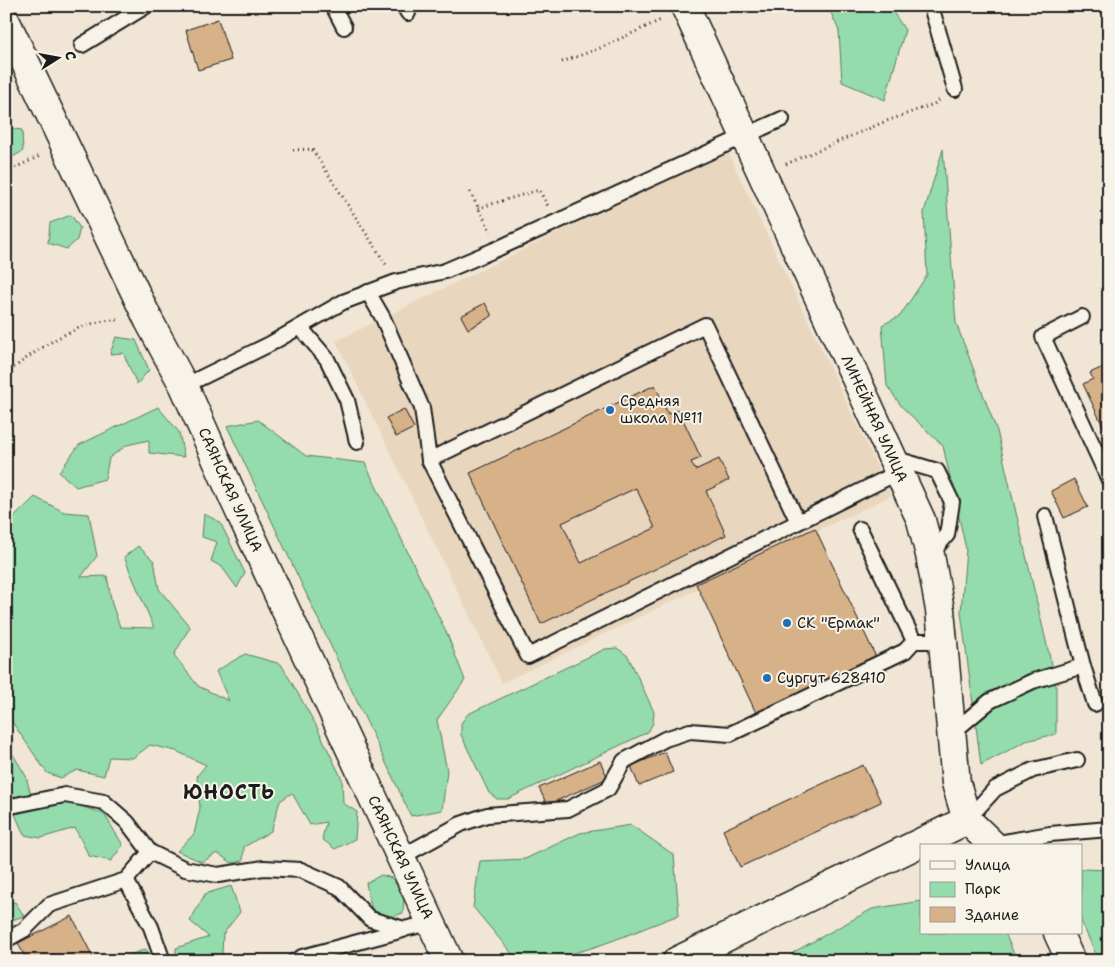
<svg xmlns="http://www.w3.org/2000/svg" width="1115" height="967" viewBox="0 0 1115 967" font-family="'Shantell Sans',sans-serif">
  <style>
    .built { fill: #e9d6be }
    .green { fill: #94dcab; stroke: #587c64 }
    .building { fill: #d7b188; stroke: #1c1c1c; fill-rule: evenodd }
    .lines { fill: none; stroke-linecap: round; stroke-linejoin: round }
    .service-casing { stroke: #1c1c1c; stroke-width: 18 }
    .minor-casing { stroke: #1c1c1c; stroke-width: 31 }
    .path { stroke: #1c1c1c; stroke-width: 3; stroke-dasharray: 1 4; stroke-linecap: butt }
    .service { stroke: #f7f3e8; stroke-width: 14 }
    .minor { stroke: #f7f3e8; stroke-width: 28 }
    .poi-dot { fill: #1f6fb2; stroke: #f7f3e8; stroke-width: 2 }
    .labels { text-anchor: middle; stroke-width: 4; stroke-linejoin: round; paint-order: stroke }
    .poi-label { font-size: 15px; fill: #1c1c1c; stroke: #f7f3e8; text-anchor: start }
    .street-label { font-size: 15px; fill: #1c1c1c; stroke: #f7f3e8 }
    .district-label { font-size: 20px; font-weight: bold; letter-spacing: 1px; fill: #1c1c1c; stroke: #f7f3e8 }
  </style>
  <rect width="100%" height="100%" fill="#f1e6d5"/>
  <filter id="ink" filterUnits="userSpaceOnUse"><feTurbulence type="fractalNoise" baseFrequency=".02" numOctaves="2"/><feDisplacementMap in="SourceGraphic" scale="10" xChannelSelector="R" yChannelSelector="G"/><feConvolveMatrix kernelMatrix="1 2 1 2 8 2 1 2 1" color-interpolation-filters="sRGB"/></filter>
  <g filter="url(#ink)">
    <!-- built -->
    <path class="built" d="M727,150L891,496L817,531L815,528L696,584L698,589L502,683L336,341Z"/>
    <!-- green -->
    <g class="green">
      <path d="M828,6H889L905,30L885,100L842,82L839,31Z"/>
      <path d="M6,128L22,130L23,151L6,161Z"/>
      <path d="M943,149L956,323L997,431L1056,684V734L1026,741L981,765L961,612L966,549L943,446L902,407L887,386L882,325L900,316L927,275L924,212Z"/>
      <path d="M71,215L80,228L77,240L67,249L48,243L50,223Z"/>
      <path d="M116,337L136,340L149,370L137,384L123,353L110,354Z"/>
      <path d="M158,407L179,432L184,457L149,453V440L127,445L109,458L105,479L76,487L59,472L79,445Z"/>
      <path d="M258,420L306,456L365,463L447,634L465,680L437,720L447,771L442,810L411,816L227,426Z"/>
      <path d="M35,497L64,512L89,514L97,556L81,577L107,576L112,604L120,627L154,628L124,557L138,546L154,561L159,589L190,627L174,655L198,686L229,701L216,671L245,654L281,664L316,725L342,779L343,803L357,812L355,839L335,849L322,839L326,822L310,825L292,793L280,801L271,831L244,847L243,861L232,863L217,853L202,862L177,851L194,834L200,808L197,776L206,765L176,751L150,745L133,758L109,757L104,776L77,770L61,778L47,773L6,713V520L8,523Z"/>
      <path d="M204,514L220,522L245,573L237,588L222,567L211,561L217,542L202,537Z"/>
      <path d="M617,648L628,656L654,712L653,723L648,732L508,799H497L489,793L461,735V723L468,714L605,649Z"/>
      <path d="M6,743L26,776L31,796L6,804Z"/>
      <path d="M69,802L104,814L123,845L111,861L89,856L75,828L41,838L24,835L15,814Z"/>
      <path d="M631,825L674,855L679,915C627,934 574,961 518,961L473,907L480,861L525,859L580,833Z"/>
      <path d="M1081,869L1109,870V961H1099L1081,921Z"/>
      <path d="M381,875L392,878L404,897L403,913L391,917L372,911L366,883Z"/>
      <path d="M231,886L240,912L223,934L222,953L229,961H176V948L209,937L190,921L205,894Z"/>
      <path d="M921,901V933H1005L1017,961H786L794,952L872,909Z"/>
      <path d="M15,902L24,916L6,922V904Z"/>
      <path d="M146,949L153,961H121L122,958Z"/>
    </g>
    <!-- building -->
    <g class="building">
      <path d="M218,19L231,60L198,70L186,30Z"/>
      <path d="M485,303L492,316L468,329L461,316Z"/>
      <path d="M1103,367L1106,373L1109,372V439L1083,384L1093,379L1090,373Z"/>
      <path d="M655,385L668,414L678,409L701,458L691,462L695,470L719,459L729,480L706,491L726,535L541,624L470,473ZM636,488L655,528L581,563L562,523Z"/>
      <path d="M404,409L414,428L396,437L386,418Z"/>
      <path d="M1074,479L1088,507L1064,518L1051,491Z"/>
      <path d="M815,528L876,657L756,713L696,584Z"/>
      <path d="M665,752L673,772L639,786L631,766Z"/>
      <path d="M600,761L608,778L547,805L539,788Z"/>
      <path d="M863,765L881,802L740,867L723,830Z"/>
      <path d="M72,916L95,961H27L18,943Z"/>
    </g>
    <g class="lines">
      <defs>
        <g id="service">
          <path d="M333,6L344,27"/>
          <path d="M404,6L408,13"/>
          <path d="M931,6L955,89"/>
          <path d="M82,45L146,6"/>
          <path d="M368,292L383,318L422,408L429,460L528,656L899,472"/>
          <path d="M1082,317L1043,337L1109,480"/>
          <path d="M300,327L327,359L347,400L357,442"/>
          <path d="M184,386L270,344L343,302L396,282L445,271L499,248L782,119"/>
          <path d="M893,458L937,471L952,502L947,535L930,555"/>
          <path d="M429,460L705,325L798,522"/>
          <path d="M1045,516L1083,666L1095,704"/>
          <path d="M860,529L914,641"/>
          <path d="M914,641H943"/>
          <path d="M952,733L990,701L1033,681L1083,666"/>
          <path d="M6,807L65,795L104,802L127,822L150,852L185,869L218,875L264,868L301,870L339,887L370,919L404,929L431,923"/>
          <path d="M967,820L995,789L1033,770L1077,760"/>
          <path d="M992,844L1050,834L1109,829"/>
          <path d="M401,857L461,824L487,815L568,809L608,789L624,761L665,739L690,731L730,734L905,651L914,641"/>
          <path d="M126,880L151,927L163,961"/>
          <path d="M6,940L24,930L49,905L126,880L150,852"/>
          <path d="M295,961L302,957L403,930"/>
        </g>
        <g id="minor">
          <path id="s1" d="M685,6L921,520L930,555L940,610L956,783L967,820L994,846"/>
          <path id="s2" d="M6,22L149,321L184,386L234,499L449,961"/>
          <path d="M1058,933L1071,961"/>
          <path d="M677,961L967,820"/>
        </g>
      </defs>
      <!-- service casing -->
      <use href="#service" class="service-casing"/>
      <!-- minor casing -->
      <use href="#minor" class="minor-casing"/>
      <!-- path -->
      <g class="path">
        <path d="M562,62L600,48L663,19"/>
        <path d="M293,150L312,149L387,266"/>
        <path d="M786,164L884,122L934,104L941,99"/>
        <path d="M6,172L42,155"/>
        <path d="M470,192L491,232"/>
        <path d="M478,208L539,190L548,206"/>
        <path d="M6,374C36,350 80,318 121,320"/>
      </g>
      <!-- service -->
      <use href="#service" class="service"/>
      <!-- minor -->
      <use href="#minor" class="minor"/>
    </g>
  </g>
  <!-- markers -->
  <g class="poi-dot">
    <circle cx="610" cy="410" r="5"/>
    <circle cx="787" cy="623" r="5"/>
    <circle cx="767" cy="678" r="5"/>
  </g>
  <g class="labels">
    <!-- poi labels -->
    <g class="poi-label">
      <text x="620" y="406">Средняя<tspan x="620" dy="17">школа №11</tspan></text>
      <text x="797" y="628">СК "Ермак"</text>
      <text x="777" y="683">Сургут 628410</text>
    </g>
    <!-- street labels -->
    <g class="street-label">
      <text dy="5" stroke="none"><textPath href="#s1" startOffset="454">ЛИНЕЙНАЯ УЛИЦА</textPath></text>
      <text dy="5" stroke="none"><textPath href="#s2" startOffset="519">САЯНСКАЯ УЛИЦА</textPath></text>
      <text dy="5" stroke="none"><textPath href="#s2" startOffset="924">САЯНСКАЯ УЛИЦА</textPath></text>
    </g>
    <!-- district labels -->
    <g class="district-label">
      <text x="229" y="799">ЮНОСТЬ</text>
    </g>
  </g>
  <!-- margin -->
  <rect width="1115" height="967" fill="none" stroke="#f7f3e8" stroke-width="25"/>
  <rect x="12" y="12" width="1090" height="942" fill="none" stroke="#1c1c1c" stroke-width="2" filter="url(#ink)"/>
  <!-- legend -->
  <rect x="920" y="844" width="162" height="90" fill="#f7f3e8" stroke="#9f9d96"/>
  <rect x="930" y="861" width="25" height="8" fill="#f7f3e8" stroke="#9f9d96"/>
  <text x="965" y="870" font-size="15" fill="#1c1c1c">Улица</text>
  <rect x="930" y="882" width="25" height="15" fill="#94dcab" stroke="#9f9d96"/>
  <text x="965" y="894" font-size="15" fill="#1c1c1c">Парк</text>
  <rect x="930" y="907" width="25" height="15" fill="#d7b188" stroke="#9f9d96"/>
  <text x="965" y="920" font-size="15" fill="#1c1c1c">Здание</text>
  <!-- north arrow -->
  <g transform="translate(58 58) rotate(79)" stroke="#f7f3e8" stroke-width="4" paint-order="stroke">
  <path d="M0-4L9 19L0 12L-9 19Z" fill="#1c1c1c"/>
  <text y="-8" font-size="14" font-weight="bold" text-anchor="middle" fill="#1c1c1c">С</text>
  </g>
</svg>
